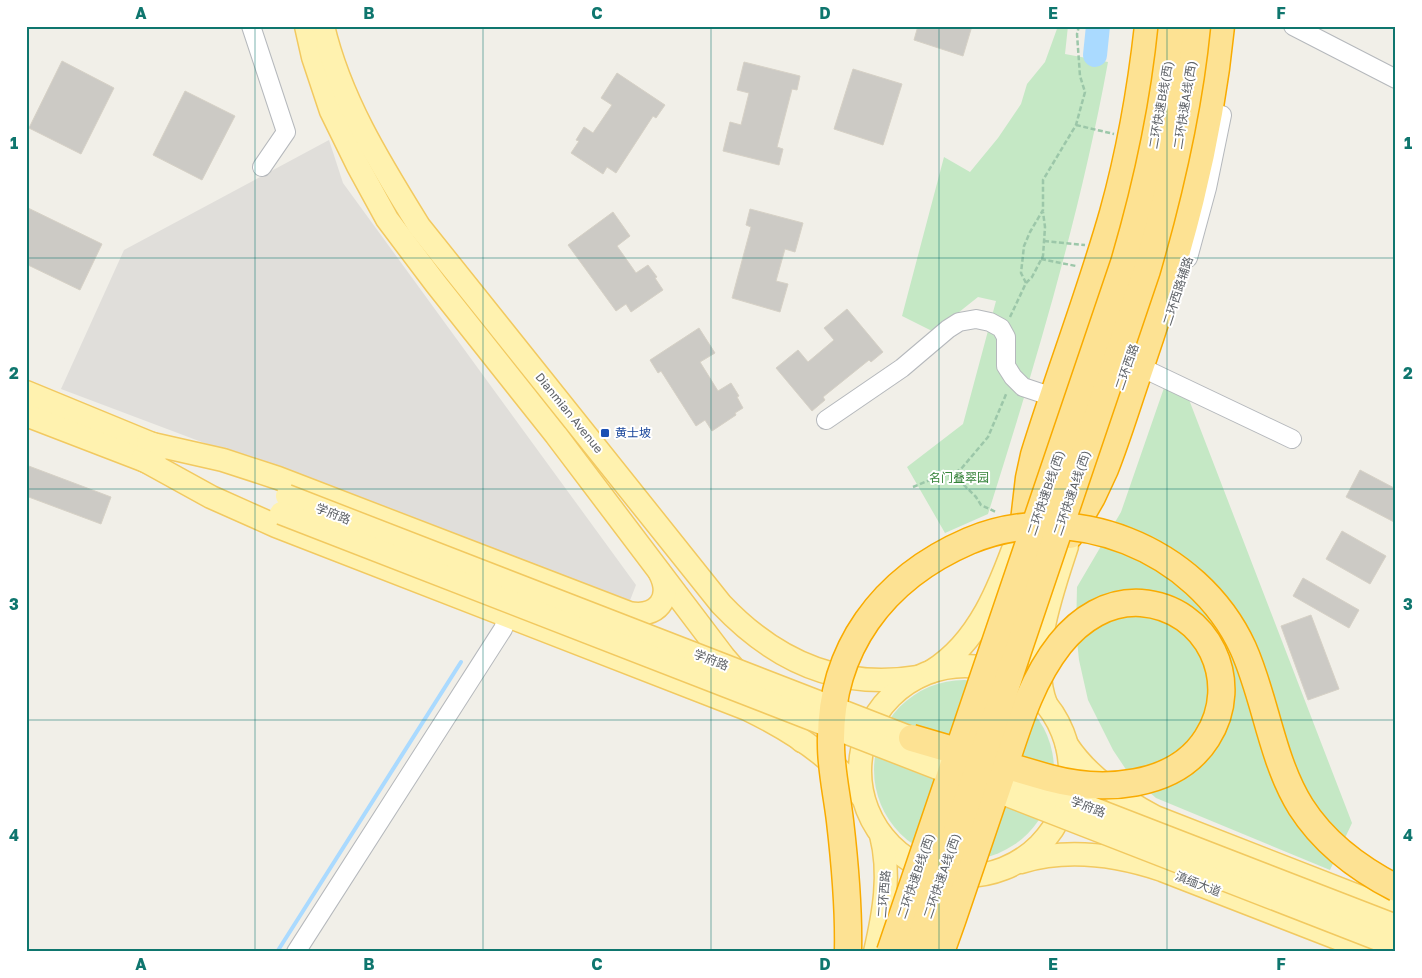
<svg xmlns="http://www.w3.org/2000/svg" width="1422" height="978" viewBox="0 0 1422 978" font-family="'Golos Text','Noto Sans SC',sans-serif">
  <style>
    .industrial { fill: #e0deda }
    .green { fill: #c5e8c5 }
    .lines { fill: none; stroke-linecap: round; stroke-linejoin: round }
    .stream { stroke: #aadaff; stroke-width: 4 }
    .river { stroke: #aadaff; stroke-width: 24 }
    .building { fill: #cccac5; stroke: #d6d1c6 }
    .minor-casing { stroke: #b5b8bc; stroke-width: 20 }
    .major-casing { stroke: #f2c960; stroke-width: 25 }
    .highway-casing { stroke: #f9ab00; stroke-width: 29 }
    .path { stroke: #9cc7a9; stroke-width: 2.5; stroke-dasharray: 5 2.5; stroke-linecap: butt }
    .minor { stroke: #fff; stroke-width: 18 }
    .major { stroke: #fff2af; stroke-width: 22 }
    .highway { stroke: #fde293; stroke-width: 26 }
    .major-bridge-casing { stroke: #f2c960; stroke-width: 25; stroke-linecap: butt }
    .highway-bridge-casing { stroke: #f9ab00; stroke-width: 29; stroke-linecap: butt }
    .major-bridge { stroke: #fff2af; stroke-width: 22 }
    .highway-bridge { stroke: #fde293; stroke-width: 26 }
    .grid { fill: none; stroke: #0f766e; stroke-width: 1; stroke-opacity: 0.55 }
    .transit-dot { fill: #1a4fb4; stroke: #fff; stroke-width: 2 }
    .labels { text-anchor: middle; stroke-width: 4; stroke-linejoin: round; paint-order: stroke }
    .street-label { font-size: 12px; fill: #5f6368; stroke: #fff }
    .transit-label { font-size: 12px; fill: #164399; stroke: #fff; text-anchor: start }
    .park-label { font-size: 12px; fill: #348238; stroke: #fff }
    .neatline { fill: none; stroke: #0f766e; stroke-width: 2 }
    .grid-label { font-size: 16px; text-anchor: middle; font-weight: bold; fill: #0f766e }
  </style>
  <rect width="100%" height="100%" fill="#f1efe8"/>
  <!-- industrial -->
  <path class="industrial" d="M329,140L343,183L636,585L629,603L61,389L124,250Z"/>
  <!-- green -->
  <g class="green">
    <path d="M1058,26H1068L1065,54L1108,62C1080,216 1035,365 988,514L945,533L907,467L963,424L996,301L978,297L934,332L902,316L944,157L970,172L998,138L1021,104L1027,84L1045,62Z"/>
    <path d="M1165,385L1188,397L1352,823L1330,870L1156,798L1129,774L1113,750L1088,700L1079,660L1076,631L1077,587L1121,512Z"/>
    <circle cx="964" cy="770" r="90"/>
  </g>
  <g class="lines">
    <!-- stream -->
    <path class="stream" d="M277,952L461,662"/>
    <!-- river -->
    <path class="river" d="M1095,55L1098,26"/>
  </g>
  <!-- building -->
  <g class="building">
    <path d="M918,26H972L963,56L914,40Z"/>
    <path d="M62,61L114,88L81,154L29,128Z"/>
    <path d="M744,62L800,76L797,90L792,89L777,147L783,149L779,165L723,151L730,122L741,125L749,93L737,90Z"/>
    <path d="M853,69L902,84L883,145L834,129Z"/>
    <path d="M617,73L665,105L656,118L653,116L616,173L607,167L603,174L571,153L579,141L576,140L584,127L593,133L612,105L601,98Z"/>
    <path d="M185,91L235,116L202,180L153,155Z"/>
    <path d="M26,207L102,244L80,290L26,264Z"/>
    <path d="M750,209L803,223L795,252L785,249L776,281L788,284L780,312L732,298L751,227L746,225Z"/>
    <path d="M613,212L630,236L617,246L636,273L648,265L657,277L655,278L663,290L631,312L626,304L616,311L568,245Z"/>
    <path d="M847,309L883,352L871,362L869,360L823,397L825,400L812,411L776,368L798,350L808,362L834,340L824,328Z"/>
    <path d="M699,328L715,353L700,362L718,391L731,383L739,396L737,397L743,408L735,413L736,415L712,431L705,420L696,426L661,371L658,373L650,360Z"/>
    <path d="M26,465L111,497L101,524L26,496Z"/>
    <path d="M1360,470L1396,489V523L1346,497Z"/>
    <path d="M1342,531L1386,556L1370,584L1326,559Z"/>
    <path d="M1303,578L1359,610L1349,628L1293,596Z"/>
    <path d="M1311,615L1339,689L1308,700L1281,626Z"/>
  </g>
  <g class="lines">
    <defs>
      <g id="minor">
        <path d="M251,26L286,132L262,167"/>
        <path d="M1293,26L1396,79"/>
        <path d="M1188,258L1207,188L1222,115"/>
        <path d="M1151,372L1292,439"/>
        <path d="M826,420L902,368L948,329L959,322L976,319L990,322L1001,328L1006,337V366L1013,377L1023,387L1041,393"/>
        <path d="M296,952L503,629L508,616"/>
      </g>
      <g id="major">
        <path d="M306,26L313,57L331,111L358,166L387,219L436,284L556,435L724,657L770,710L802,741"/>
        <path d="M323,26C340,99 380,163 419,226L721,604C774,660 839,690 917,677"/>
        <path d="M26,392L162,448"/>
        <path d="M26,415L156,465"/>
        <path d="M148,443L223,460L278,478L629,613C657,618 673,599 660,573"/>
        <path d="M142,459L211,497L276,526L747,709C790,730 836,758 863,798"/>
        <circle cx="965" cy="771" r="105"/>
        <path d="M932,671C979,642 1000,586 1018,536"/>
        <path d="M1046,704C1028,657 1052,592 1067,546"/>
        <path d="M1067,745C1089,778 1122,799 1155,817L1396,911"/>
        <path d="M1021,862C1067,848 1117,855 1162,870L1373,952"/>
        <path d="M875,952C884,913 891,874 881,835"/>
      </g>
      <g id="highway">
        <path d="M1024,521L1029,478L1034,455C1059,374 1090,294 1113,213C1130,152 1141,89 1148,26"/>
        <path d="M1070,535L1092,497L1105,469C1118,436 1128,402 1140,368C1179,254 1209,147 1221,26"/>
      </g>
    </defs>
    <!-- minor casing -->
    <use href="#minor" class="minor-casing"/>
    <!-- major casing -->
    <use href="#major" class="major-casing"/>
    <!-- highway casing -->
    <use href="#highway" class="highway-casing"/>
    <!-- path -->
    <g class="path">
      <path d="M1076,125L1114,134"/>
      <path d="M1044,241L1085,245"/>
      <path d="M1041,259L1076,266"/>
      <path d="M1026,283L1021,273L1024,246L1030,232L1043,210V180L1076,125L1085,92L1080,76L1077,34L1079,26"/>
      <path d="M1010,317L1026,283L1032,277L1043,256L1045,227L1043,212"/>
      <path d="M956,472L959,480L976,497L981,505L996,512"/>
      <path d="M913,487L937,477L951,475L961,469L988,437L1007,392"/>
    </g>
    <!-- minor -->
    <use href="#minor" class="minor"/>
    <!-- major -->
    <use href="#major" class="major"/>
    <!-- highway -->
    <use href="#highway" class="highway"/>
    <defs>
      <g id="major-bridge">
        <path d="M287,496L929,745"/>
        <path d="M281,513L1396,946"/>
        <path d="M1019,780L1396,926"/>
      </g>
      <g id="highway-bridge">
        <path d="M912,738L1049,778C1101,792 1175,789 1207,738C1243,682 1208,608 1141,603C1108,601 1080,619 1060,644C1030,682 1017,729 1002,774C985,823 969,872 952,921L941,952"/>
        <path d="M848,952C849,908 845,864 840,821C837,795 831,770 831,745C829,649 883,578 969,541C1071,498 1197,548 1243,648C1266,699 1271,759 1301,807C1324,843 1359,869 1396,888"/>
        <path d="M890,952L1124,263C1147,185 1164,107 1172,26"/>
        <path d="M916,952L1147,270C1170,190 1189,109 1197,26"/>
      </g>
    </defs>
    <!-- major-bridge casing -->
    <use href="#major-bridge" class="major-bridge-casing"/>
    <!-- highway-bridge casing -->
    <use href="#highway-bridge" class="highway-bridge-casing"/>
    <!-- major-bridge -->
    <use href="#major-bridge" class="major-bridge"/>
    <!-- highway-bridge -->
    <use href="#highway-bridge" class="highway-bridge"/>
  </g>
  <!-- grid -->
  <path class="grid" d="M255,26V952M483,26V952M711,26V952M939,26V952M1167,26V952M26,258H1396M26,489H1396M26,720H1396"/>
  <!-- markers -->
  <rect class="transit-dot" x="600" y="428" width="10" height="10" rx="2.5"/>
  <g class="labels">
    <!-- street labels -->
    <g class="street-label">
      <text transform="translate(1161 105) rotate(-80)" y="4">二环快速B线(西)</text>
      <text transform="translate(1185 105) rotate(-81)" y="4">二环快速A线(西)</text>
      <text transform="translate(1178 291) rotate(-72)" y="4">二环西路辅路</text>
      <text transform="translate(1127 367) rotate(-71)" y="4">二环西路</text>
      <text transform="translate(569 413) rotate(51)" y="4">Dianmian Avenue</text>
      <text transform="translate(1046 493) rotate(-71)" y="4">二环快速B线(西)</text>
      <text transform="translate(1072 493) rotate(-71)" y="4">二环快速A线(西)</text>
      <text transform="translate(333 514) rotate(21)" y="4">学府路</text>
      <text transform="translate(711 660) rotate(21)" y="4">学府路</text>
      <text transform="translate(1088 807) rotate(21)" y="4">学府路</text>
      <text transform="translate(916 876) rotate(-71)" y="4">二环快速B线(西)</text>
      <text transform="translate(942 876) rotate(-71)" y="4">二环快速A线(西)</text>
      <text transform="translate(1198 884) rotate(21)" y="4">滇缅大道</text>
      <text transform="translate(884 894) rotate(-85)" y="4">二环西路</text>
    </g>
    <!-- transit labels -->
    <g class="transit-label">
      <text x="615" y="437">黄士坡</text>
    </g>
    <!-- park labels -->
    <g class="park-label">
      <text x="959" y="482">名门叠翠园</text>
    </g>
  </g>
  <!-- border -->
  <rect width="1422" height="978" fill="none" stroke="#ffffff" stroke-width="55"/>
  <rect x="28" y="28" width="1366" height="922" class="neatline"/>
  <g class="grid-label">
    <text x="141" y="19">A</text>
    <text x="369" y="19">B</text>
    <text x="597" y="19">C</text>
    <text x="825" y="19">D</text>
    <text x="1053" y="19">E</text>
    <text x="1281" y="19">F</text>
    <text x="14" y="149">1</text>
    <text x="1408" y="149">1</text>
    <text x="14" y="379">2</text>
    <text x="1408" y="379">2</text>
    <text x="14" y="610">3</text>
    <text x="1408" y="610">3</text>
    <text x="14" y="841">4</text>
    <text x="1408" y="841">4</text>
    <text x="141" y="970">A</text>
    <text x="369" y="970">B</text>
    <text x="597" y="970">C</text>
    <text x="825" y="970">D</text>
    <text x="1053" y="970">E</text>
    <text x="1281" y="970">F</text>
  </g>
</svg>
